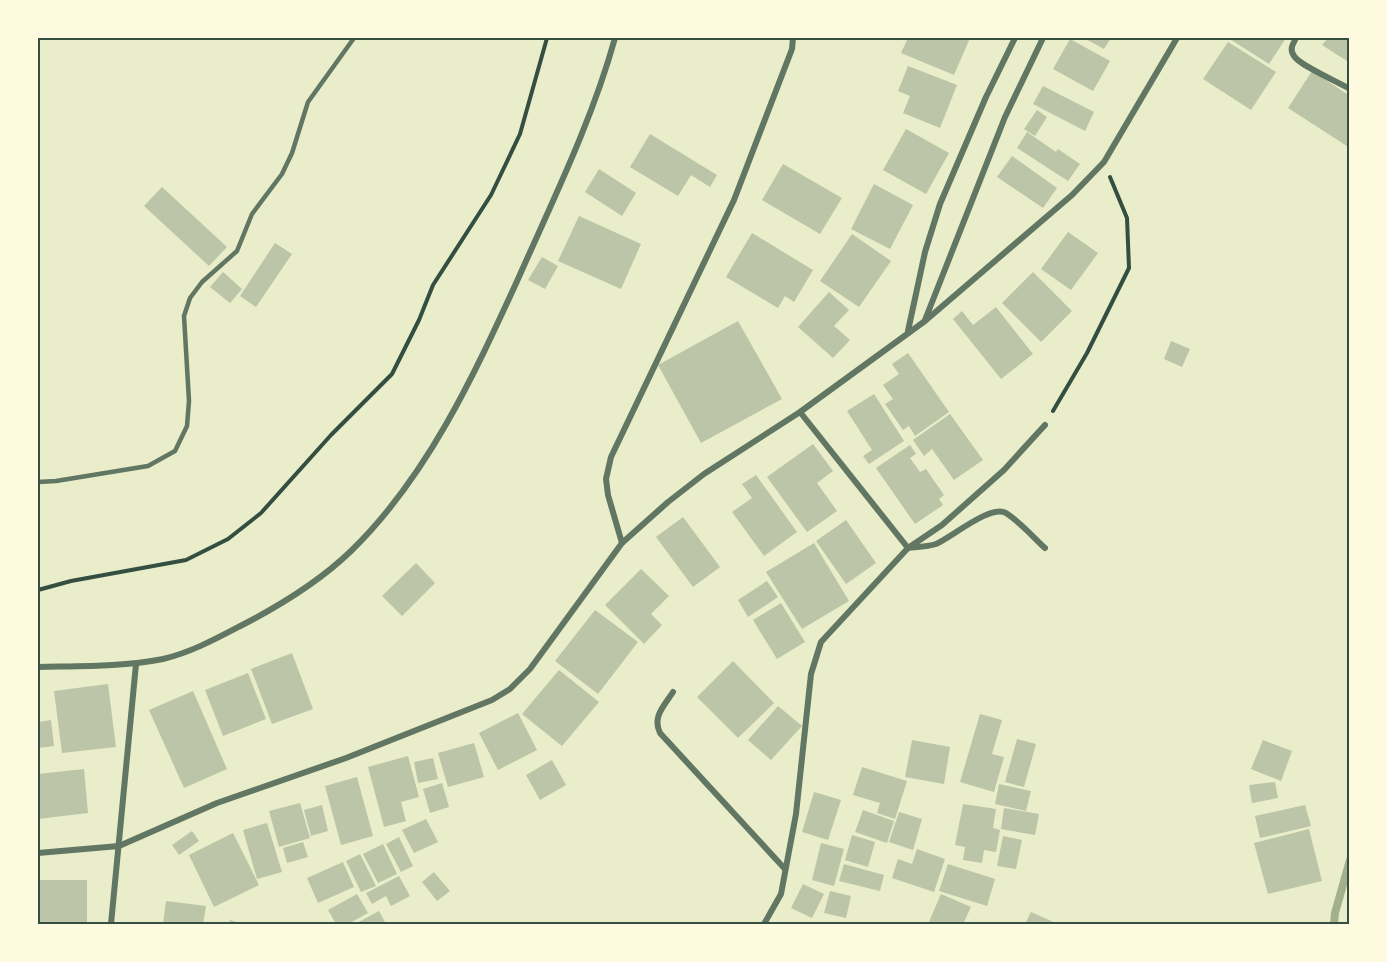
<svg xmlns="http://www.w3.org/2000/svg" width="1387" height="962" viewBox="0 0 1387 962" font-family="Roboto,sans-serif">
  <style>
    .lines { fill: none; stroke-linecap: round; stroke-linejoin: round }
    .stream { stroke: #a3b18a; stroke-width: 8 }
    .building { fill: #bcc5a7 }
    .path { stroke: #344e41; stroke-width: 4 }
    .service { stroke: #617663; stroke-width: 4.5 }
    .minor { stroke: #617663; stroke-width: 6 }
    .neatline { fill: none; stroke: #344e41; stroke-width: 2 }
  </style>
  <rect width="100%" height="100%" fill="#e9edc9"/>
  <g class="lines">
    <!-- stream -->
    <path class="stream" d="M1334,924L1335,913L1350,860"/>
  </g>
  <!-- building -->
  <g class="building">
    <path d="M908,38H970L954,75L901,53Z"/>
    <path d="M1084,38H1111L1104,49Z"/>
    <path d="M1228,38H1286L1269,64Z"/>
    <path d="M1328,38H1350V63L1322,45Z"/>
    <path d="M1070,39L1110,61L1093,91L1053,69Z"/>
    <path d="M1228,42L1276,72L1251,110L1203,79Z"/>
    <path d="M908,66L957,85L940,128L903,113L910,96L898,91Z"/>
    <path d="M1312,71L1350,96V148L1288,108Z"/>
    <path d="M1043,86L1094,112L1085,131L1033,104Z"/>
    <path d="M1037,110L1047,117L1035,136L1024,129Z"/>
    <path d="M906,129L949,153L926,194L883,170Z"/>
    <path d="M1027,132L1056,152L1058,149L1080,164L1068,181L1017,148Z"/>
    <path d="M650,134L717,175L710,187L691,175L678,196L630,167Z"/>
    <path d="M1012,156L1057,188L1043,208L997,177Z"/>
    <path d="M783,164L842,198L820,234L762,200Z"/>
    <path d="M599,169L636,193L622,216L585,192Z"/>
    <path d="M874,184L913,205L890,249L851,229Z"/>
    <path d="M162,187L227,247L209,266L144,206Z"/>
    <path d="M579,216L641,244L621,289L558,261Z"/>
    <path d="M1068,232L1098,253L1071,290L1041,269Z"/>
    <path d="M752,233L813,270L794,302L785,296L778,308L726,277Z"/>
    <path d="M852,234L891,261L859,307L820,281Z"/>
    <path d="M275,243L292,254L256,307L240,296Z"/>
    <path d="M542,257L558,266L545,289L528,280Z"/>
    <path d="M223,272L242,289L230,303L210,287Z"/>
    <path d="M1033,272L1072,311L1041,342L1002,303Z"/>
    <path d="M829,292L849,310L834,326L850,340L833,358L798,327Z"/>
    <path d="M996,307L1033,354L1001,379L953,319L962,311L973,325Z"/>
    <path d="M738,321L782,399L701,443L658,365Z"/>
    <path d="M1171,341L1190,349L1182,367L1164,359Z"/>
    <path d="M908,353L949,412L915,436L909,426L903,430L885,404L893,399L883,385L899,374L892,364Z"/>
    <path d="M874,394L904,441L869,464L863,456L872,450L847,411Z"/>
    <path d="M950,414L983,460L954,480L932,449L924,456L913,440Z"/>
    <path d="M813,444L833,471L817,483L837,511L807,532L767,477Z"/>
    <path d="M910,445L916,454L910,458L920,472L926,469L944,495L939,499L943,505L915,524L876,468Z"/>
    <path d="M756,475L797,532L764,556L732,512L752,498L742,484Z"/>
    <path d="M683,517L720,567L693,587L656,537Z"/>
    <path d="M846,520L876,563L846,584L816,541Z"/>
    <path d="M814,543L849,601L802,629L766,572Z"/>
    <path d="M416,563L435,583L402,616L382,596Z"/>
    <path d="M641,569L669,596L651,614L662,625L644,644L605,605Z"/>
    <path d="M767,581L778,597L748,617L738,600Z"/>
    <path d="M781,603L805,642L777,659L753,620Z"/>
    <path d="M595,610L638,642L598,694L555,661Z"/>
    <path d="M292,653L313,709L272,724L251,669Z"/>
    <path d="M733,661L774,703L738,738L697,697Z"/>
    <path d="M559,670L599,702L562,746L522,714Z"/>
    <path d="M248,673L266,719L223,736L205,690Z"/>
    <path d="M108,684L116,747L62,753L54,691Z"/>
    <path d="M193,691L227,769L184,788L149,710Z"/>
    <path d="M778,706L802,726L771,760L748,740Z"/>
    <path d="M518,713L537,750L498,770L479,733Z"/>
    <path d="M980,714L1002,720L992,754L1004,757L994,792L960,782Z"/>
    <path d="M51,720L54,746L38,748V722Z"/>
    <path d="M1017,739L1036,744L1024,787L1005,782Z"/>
    <path d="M912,740L950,747L944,784L905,777Z"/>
    <path d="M1263,740L1292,751L1281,781L1251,769Z"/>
    <path d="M474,743L484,777L448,787L438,753Z"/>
    <path d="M408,756L419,797L401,802L406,821L384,827L368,767Z"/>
    <path d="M433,758L438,779L418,783L414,762Z"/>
    <path d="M552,760L566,785L540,800L526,775Z"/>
    <path d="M862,767L907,781L895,819L877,813L880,803L853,795Z"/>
    <path d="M84,769L88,813L38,819V774Z"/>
    <path d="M357,777L373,836L341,845L325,786Z"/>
    <path d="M1275,782L1278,798L1252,803L1249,785Z"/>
    <path d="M442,783L449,807L430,813L423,789Z"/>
    <path d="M999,784L1031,791L1026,811L995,804Z"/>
    <path d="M814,792L841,800L828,840L802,832Z"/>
    <path d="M300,803L310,838L279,847L269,811Z"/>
    <path d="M963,804L996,809L993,828L1000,830L996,852L984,850L982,863L963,860L965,847L955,845Z"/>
    <path d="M322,805L328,831L311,836L304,810Z"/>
    <path d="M1305,805L1311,826L1260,838L1255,816Z"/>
    <path d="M1004,808L1039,814L1035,835L1001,829Z"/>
    <path d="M863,810L894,821L887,843L855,832Z"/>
    <path d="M899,812L922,819L913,850L889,842Z"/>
    <path d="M426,819L438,842L414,853L402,830Z"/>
    <path d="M267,823L282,872L257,879L243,830Z"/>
    <path d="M1309,829L1322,881L1268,894L1254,843Z"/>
    <path d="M192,831L199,841L179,855L172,845Z"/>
    <path d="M233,833L259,885L214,907L189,855Z"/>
    <path d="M852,835L875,842L868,867L845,860Z"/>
    <path d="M1003,836L1022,840L1016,869L997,866Z"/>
    <path d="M399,837L413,866L401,872L386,844Z"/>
    <path d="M303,842L308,857L287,863L283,848Z"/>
    <path d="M821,843L844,849L834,886L812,880Z"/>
    <path d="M383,844L397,874L378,883L363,854Z"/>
    <path d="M917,849L945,859L934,892L892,878L898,859L912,864Z"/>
    <path d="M360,854L376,886L361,892L346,861Z"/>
    <path d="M343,862L354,887L318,903L307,878Z"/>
    <path d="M844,864L884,875L880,891L839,881Z"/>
    <path d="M948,864L995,879L987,906L939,891Z"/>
    <path d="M434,872L450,891L437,901L422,882Z"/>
    <path d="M399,876L410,896L391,906L386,896L372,904L366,893Z"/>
    <rect x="38" y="880" width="49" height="44"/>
    <path d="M803,884L824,894L812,918L791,908Z"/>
    <path d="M830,891L851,896L846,918L824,913Z"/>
    <path d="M357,894L368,913L348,924H336L328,910Z"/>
    <path d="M941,894L971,907L963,924H928Z"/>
    <path d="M166,901L206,906L203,924H163Z"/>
    <path d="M379,911L386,924H355Z"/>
    <path d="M1031,912L1058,924H1025Z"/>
    <path d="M230,920L244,924H229Z"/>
  </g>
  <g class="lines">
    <!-- path -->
    <g class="path">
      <path d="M1053,411L1087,353L1129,268L1127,218L1110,177"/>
      <path d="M38,590L71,581L186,560L228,539L261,513L331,435L392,374L419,320L433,285L491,195L520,134L547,38"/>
    </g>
    <!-- service -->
    <path class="service" d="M38,482L56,481L148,466L175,451L187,426L189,401L184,316L190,298L202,282L237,251L252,214L282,174L292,153L308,102L354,38"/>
    <!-- minor -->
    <g class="minor">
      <path d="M1296,38C1293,44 1289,49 1294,56C1299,65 1338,82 1350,89"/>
      <path d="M925,320L1005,117L1043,38"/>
      <path d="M908,331L925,252L940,204L986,97L1015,38"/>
      <path d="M800,412L908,548C917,547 927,547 936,544C952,537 991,504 1006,513C1020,522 1033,537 1045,548"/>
      <path d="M622,543L608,495L606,479L611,457L734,200L792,49L793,38"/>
      <path d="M38,667C79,666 122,667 163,659C193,652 221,636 248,622C284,603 321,580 351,551C428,476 474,375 518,279C553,200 592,121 615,38"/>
      <path d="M673,692C664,706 652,717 660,733L785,869"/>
      <path d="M38,853L119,846L217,803L346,758L492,700L510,689L530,669L622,543L668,502L704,474L800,412L925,321L1072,195L1104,162L1177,38"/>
      <path d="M111,924L136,664"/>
      <path d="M764,924L781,894L796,814L811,674L821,642L908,548L942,525L1004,470L1045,425"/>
    </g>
  </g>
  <!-- border -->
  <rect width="1387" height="962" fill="none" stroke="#fefae0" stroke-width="78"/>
  <rect x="39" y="39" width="1309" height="884" class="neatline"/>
</svg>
